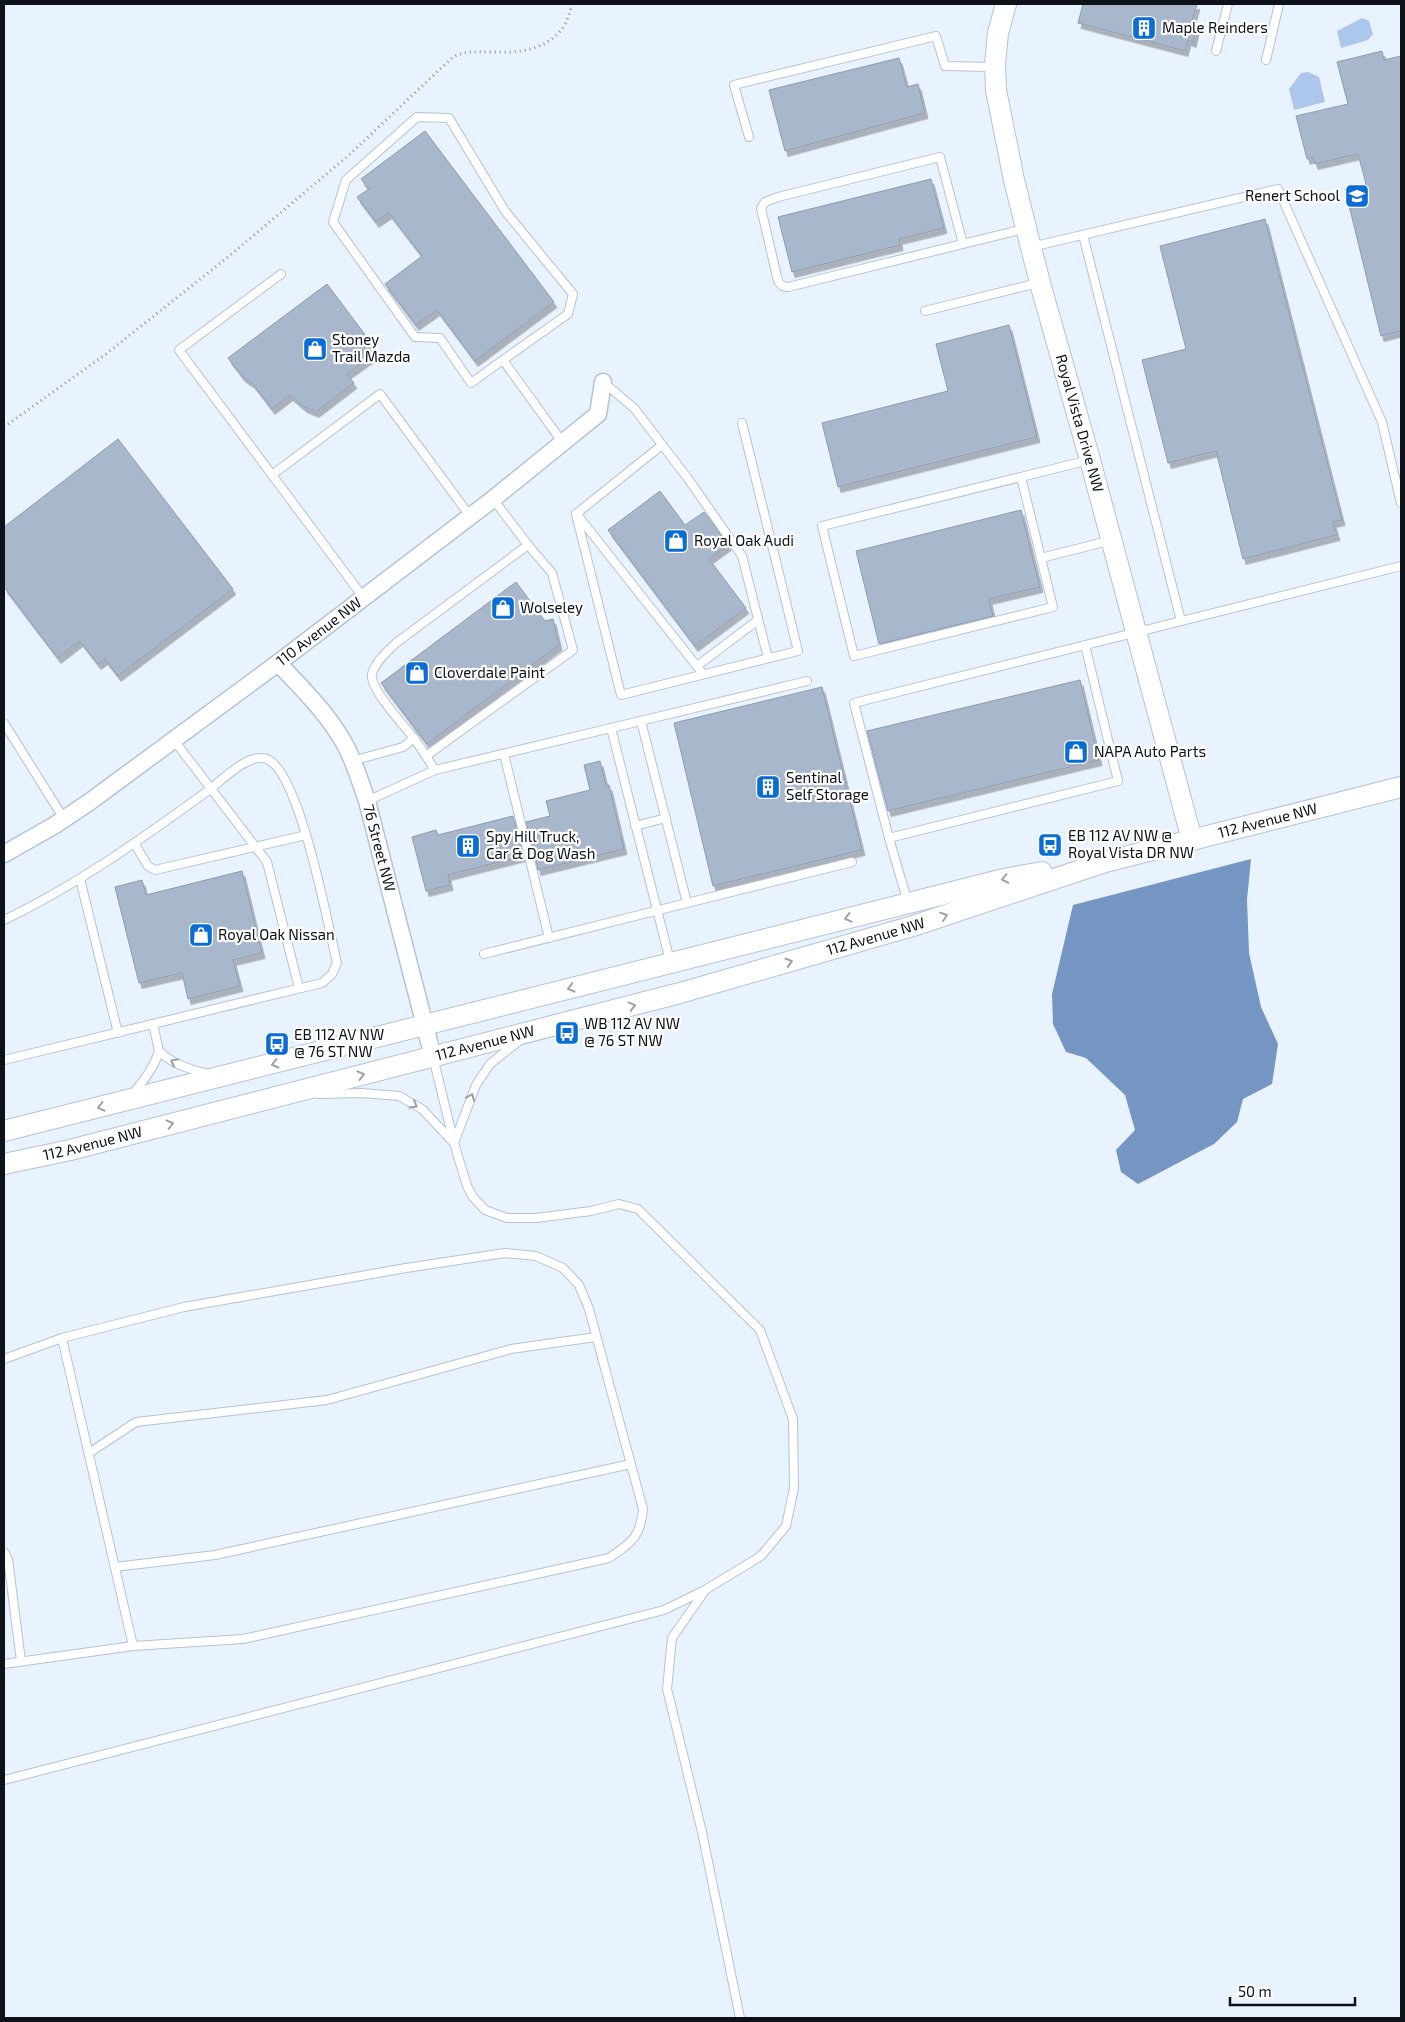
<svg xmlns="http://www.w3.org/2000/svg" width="1405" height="2022" viewBox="0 0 1405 2022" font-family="'Exo 2',sans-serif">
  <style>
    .green { fill: #acc7eb }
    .water { fill: #7596c2 }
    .building { fill: #a8b7cb; stroke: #8d9baf; filter: url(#shadow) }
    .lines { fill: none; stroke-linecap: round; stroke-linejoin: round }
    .service-casing { stroke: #b3c3d7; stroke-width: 10 }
    .minor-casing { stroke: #b3c3d7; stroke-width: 19 }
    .tertiary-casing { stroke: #b3c3d7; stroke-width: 22 }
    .path { stroke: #8e95a0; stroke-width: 3; stroke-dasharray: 1 4; stroke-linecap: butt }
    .service { stroke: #fff; stroke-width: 8 }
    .minor { stroke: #fff; stroke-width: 16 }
    .tertiary { stroke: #fff; stroke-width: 20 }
    .oneway { stroke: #9ea0a3 }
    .labels { text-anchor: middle; stroke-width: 4.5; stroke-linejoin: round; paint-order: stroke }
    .poi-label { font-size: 15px; fill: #0d1219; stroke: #fff; text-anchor: start }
    .street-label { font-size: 15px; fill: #0d1219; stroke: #fff }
  </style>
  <defs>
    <filter id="shadow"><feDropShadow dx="3" dy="5.5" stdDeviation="0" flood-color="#0004"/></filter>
  </defs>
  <rect width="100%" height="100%" fill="#e9f2ff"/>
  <!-- green -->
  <g class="green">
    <path d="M1362,18L1369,21L1373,34L1368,40L1341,48L1337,31Z"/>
    <path d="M1308,72L1319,77L1325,102L1294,110L1289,89L1301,73Z"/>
  </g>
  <!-- water -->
  <path class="water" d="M1251,859L1247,900L1249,953L1261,1007L1278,1044L1272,1084L1243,1099L1237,1122L1214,1144L1138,1184L1121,1172L1116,1150L1135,1130L1125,1095L1086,1058L1066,1052L1053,1024L1052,994L1073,905Z"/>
  <!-- building -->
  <g class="building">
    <path d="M1083,4H1197L1190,27L1196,29L1193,42L1188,40L1185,51L1078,23Z"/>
    <path d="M1382,51L1384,60L1401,56V331L1381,336L1345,189L1366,184L1358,154L1315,164L1313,157L1307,159L1296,116L1348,104L1337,62Z"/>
    <path d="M899,58L907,87L918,84L925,113L785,151L769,90Z"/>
    <path d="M425,131L554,302L475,361L437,310L416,325L385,284L422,256L389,213L376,222L357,197L369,189L361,179Z"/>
    <path d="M931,179L944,228L899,239L900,245L792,272L778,217Z"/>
    <path d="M1265,219L1342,520L1333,522L1337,535L1243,559L1216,451L1168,463L1142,360L1186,349L1160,246Z"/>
    <path d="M327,284L378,352L347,374L354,383L316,412L304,407L290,395L272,409L252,383L243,377L228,358Z"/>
    <path d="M1009,325L1037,437L838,487L822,423L948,391L936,344Z"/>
    <path d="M118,439L233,589L118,676L105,659L98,664L80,641L58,658L4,587V527Z"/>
    <path d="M660,491L685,525L704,512L712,522L728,545L709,559L746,608L695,646L608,530Z"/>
    <path d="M1021,510L1040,587L989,599L993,616L879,644L856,551Z"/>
    <path d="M516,582L545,621L553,619L559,645L427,744L381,683Z"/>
    <path d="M1080,680L1099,760L888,811L867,731Z"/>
    <path d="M822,687L862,850L713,886L674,723Z"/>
    <path d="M600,761L606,786L609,785L624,849L538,870L526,822L550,816L546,801L590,790L584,765Z"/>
    <path d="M513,816L523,856L448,875L450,885L426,891L412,837L436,830L438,835Z"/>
    <path d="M242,871L262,953L233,960L240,986L188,999L182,973L139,983L115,887L142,880L146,895Z"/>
  </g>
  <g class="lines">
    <defs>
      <g id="service">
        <path d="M1216,51L1228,4"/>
        <path d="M1266,60L1279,4"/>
        <path d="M749,137L734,85L936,36L945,66L993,67"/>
        <path d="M1083,235L1181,621"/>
        <path d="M963,244L940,157L778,197L765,202L761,208L778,281L782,286L788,287L1024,229"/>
        <path d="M1031,247L1278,189L1382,422L1401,503"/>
        <path d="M281,274L179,350L363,597"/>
        <path d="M925,311L1038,283"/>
        <path d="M503,360L568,314L573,294L505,211L449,118L417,117L346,180L333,222L415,337L440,338L471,383L503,360L563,443"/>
        <path d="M603,382L634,408L689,480L742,556L768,658"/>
        <path d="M272,475L380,394L470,516"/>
        <path d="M1021,477L1053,607L854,656L822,526Z"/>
        <path d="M1021,477L1089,460"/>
        <path d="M576,514L621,695L798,651L742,423"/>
        <path d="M576,514L662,445"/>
        <path d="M579,517L703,674"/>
        <path d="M1041,558L1112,540"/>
        <path d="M697,666L758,620"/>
        <path d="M641,721L687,903L852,862"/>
        <path d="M4,723L64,819"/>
        <path d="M414,738C404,726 369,688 372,674C375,662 388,651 396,643L528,545L493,499"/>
        <path d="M173,739L267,862L299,988"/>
        <path d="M504,754L549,938"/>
        <path d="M426,756L573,650L552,573L528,545"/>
        <path d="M352,761L403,747L414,738L435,770"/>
        <path d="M367,801L435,770L611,728"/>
        <path d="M635,826L666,818"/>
        <path d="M889,838L1118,781L1085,645"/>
        <path d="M134,843L148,866L155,870L306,835"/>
        <path d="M80,879L118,1033"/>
        <path d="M908,903L889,838L854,703L1401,566"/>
        <path d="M4,920C77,885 143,838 209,790C222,780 249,752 267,759C300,772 328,926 337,963L332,974L322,983L4,1060"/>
        <path d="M484,954L687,903"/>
        <path d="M670,961L611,728L807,681"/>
        <path d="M153,1024L159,1051"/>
        <path d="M318,1094L362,1093L399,1096L422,1109L454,1143L476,1085L490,1064L519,1041"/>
        <path d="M132,1095C143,1081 154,1068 159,1051C173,1065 190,1069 208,1074"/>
        <path d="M62,1338L133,1646"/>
        <path d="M4,1359L62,1338L184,1307L406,1268L505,1253L536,1256L563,1268L579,1285L589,1309L643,1509C640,1538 632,1542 609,1558L243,1639L133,1646L4,1664"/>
        <path d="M89,1453L136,1422L327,1400L511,1349L596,1337"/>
        <path d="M4,1552L8,1559L21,1661"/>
        <path d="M115,1567L215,1555L631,1464"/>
        <path d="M704,1592L672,1638L667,1689L702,1832L740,2018"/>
        <path d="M4,1780L664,1610L705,1590L761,1556L786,1526L794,1488L793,1419L760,1330L638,1209L619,1204L591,1211L536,1218H507L485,1210L473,1197L467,1186L454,1143L433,1057"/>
      </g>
      <g id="minor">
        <path id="s1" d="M278,663C299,685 322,708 338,733C352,754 359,778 367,801L433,1057"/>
        <path id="s2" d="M4,854L55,825L88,803L278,663L493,499L598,414L603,382"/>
      </g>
      <g id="tertiary">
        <path id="s3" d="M1006,4L998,33L995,64L996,90L1014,180L1040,283L1090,460L1192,840"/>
        <path d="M4,1131L1004,879L1042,872"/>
        <path id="s4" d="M4,1164L70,1150L680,993L913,926L1105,862L1401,787"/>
      </g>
    </defs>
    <!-- service casing -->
    <use href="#service" class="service-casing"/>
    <!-- minor casing -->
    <use href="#minor" class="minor-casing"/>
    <!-- tertiary casing -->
    <use href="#tertiary" class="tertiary-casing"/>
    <!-- path -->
    <path class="path" d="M4,427L106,354L228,257L349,155L453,57C467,50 476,52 491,52C518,53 547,51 564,26C568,19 570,11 572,4"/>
    <!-- service -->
    <use href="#service" class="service"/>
    <!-- minor -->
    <use href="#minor" class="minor"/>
    <!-- tertiary -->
    <use href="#tertiary" class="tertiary"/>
  </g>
  <!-- one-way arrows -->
  <defs><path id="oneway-chevron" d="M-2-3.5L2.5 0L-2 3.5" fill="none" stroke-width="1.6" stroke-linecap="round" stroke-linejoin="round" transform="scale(1.25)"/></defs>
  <g class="oneway">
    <use href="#oneway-chevron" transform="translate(1005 879) rotate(168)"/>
    <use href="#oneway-chevron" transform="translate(944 916) rotate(-19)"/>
    <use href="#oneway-chevron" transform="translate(848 918) rotate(166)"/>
    <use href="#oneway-chevron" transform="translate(789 962) rotate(-16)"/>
    <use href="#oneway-chevron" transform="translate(571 988) rotate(166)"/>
    <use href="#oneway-chevron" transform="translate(632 1006) rotate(-15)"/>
    <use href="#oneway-chevron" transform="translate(174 1062) rotate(-152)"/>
    <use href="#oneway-chevron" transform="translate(275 1064) rotate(166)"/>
    <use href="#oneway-chevron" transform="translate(361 1075) rotate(-14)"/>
    <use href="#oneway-chevron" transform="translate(471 1097) rotate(-68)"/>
    <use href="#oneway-chevron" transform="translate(414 1105) rotate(30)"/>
    <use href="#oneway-chevron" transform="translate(101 1107) rotate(166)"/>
    <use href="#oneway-chevron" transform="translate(170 1124) rotate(-14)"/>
  </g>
  <!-- icons -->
  <defs>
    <symbol id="building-square" viewBox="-11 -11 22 22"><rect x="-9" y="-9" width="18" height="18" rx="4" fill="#0a6dd6" stroke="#fff"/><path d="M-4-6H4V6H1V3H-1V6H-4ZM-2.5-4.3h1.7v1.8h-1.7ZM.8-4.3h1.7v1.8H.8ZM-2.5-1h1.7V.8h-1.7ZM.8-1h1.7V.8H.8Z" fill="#fff"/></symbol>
    <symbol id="school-square" viewBox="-11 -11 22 22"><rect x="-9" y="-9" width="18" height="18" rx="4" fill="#0a6dd6" stroke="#fff"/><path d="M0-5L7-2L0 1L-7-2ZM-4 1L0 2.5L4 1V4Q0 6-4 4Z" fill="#fff"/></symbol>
    <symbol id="shop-square" viewBox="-11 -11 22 22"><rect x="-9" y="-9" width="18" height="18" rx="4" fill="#0a6dd6" stroke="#fff"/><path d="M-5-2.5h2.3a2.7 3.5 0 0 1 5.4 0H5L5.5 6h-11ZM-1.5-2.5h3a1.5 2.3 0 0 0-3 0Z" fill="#fff"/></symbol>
    <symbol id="bus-square" viewBox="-11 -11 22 22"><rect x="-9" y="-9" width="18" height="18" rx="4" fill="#0a6dd6" stroke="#fff"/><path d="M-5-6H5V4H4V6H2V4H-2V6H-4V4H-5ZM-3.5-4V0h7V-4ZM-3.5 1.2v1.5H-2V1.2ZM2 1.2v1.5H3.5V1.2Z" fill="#fff"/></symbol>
  </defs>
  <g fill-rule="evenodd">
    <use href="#building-square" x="1130" y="14" width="28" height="28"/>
    <use href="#school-square" x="1343" y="182" width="28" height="28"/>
    <use href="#shop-square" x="301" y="335" width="28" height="28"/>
    <use href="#shop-square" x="662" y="527" width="28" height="28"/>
    <use href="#shop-square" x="489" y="594" width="28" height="28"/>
    <use href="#shop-square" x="403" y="659" width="28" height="28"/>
    <use href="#shop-square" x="1062" y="738" width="28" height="28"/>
    <use href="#building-square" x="754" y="773" width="28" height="28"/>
    <use href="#bus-square" x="1036" y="831" width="28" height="28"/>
    <use href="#building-square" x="454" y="832" width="28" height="28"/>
    <use href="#shop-square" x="187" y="921" width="28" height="28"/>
    <use href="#bus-square" x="553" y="1019" width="28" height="28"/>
    <use href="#bus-square" x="263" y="1030" width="28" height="28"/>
  </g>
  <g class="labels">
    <!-- poi labels -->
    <g class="poi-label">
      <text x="1162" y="33">Maple Reinders</text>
      <text x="1340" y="201" text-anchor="end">Renert School</text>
      <text x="332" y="345">Stoney<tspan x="332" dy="17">Trail Mazda</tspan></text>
      <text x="694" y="546">Royal Oak Audi</text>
      <text x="520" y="613">Wolseley</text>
      <text x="434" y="678">Cloverdale Paint</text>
      <text x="1094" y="757">NAPA Auto Parts</text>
      <text x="786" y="783">Sentinal<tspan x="786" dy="17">Self Storage</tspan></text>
      <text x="1068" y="841">EB 112 AV NW @<tspan x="1068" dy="17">Royal Vista DR NW</tspan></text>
      <text x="486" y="842">Spy Hill Truck,<tspan x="486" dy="17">Car &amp; Dog Wash</tspan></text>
      <text x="218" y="940">Royal Oak Nissan</text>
      <text x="584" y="1029">WB 112 AV NW<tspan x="584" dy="17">@ 76 ST NW</tspan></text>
      <text x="294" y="1040">EB 112 AV NW<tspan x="294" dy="17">@ 76 ST NW</tspan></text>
    </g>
    <!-- street labels -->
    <g class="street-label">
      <text dy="5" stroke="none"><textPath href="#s3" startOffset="431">Royal Vista Drive NW</textPath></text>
      <text dy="5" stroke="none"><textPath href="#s2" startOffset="386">110 Avenue NW</textPath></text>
      <text dy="5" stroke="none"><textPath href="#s4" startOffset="1310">112 Avenue NW</textPath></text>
      <text dy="5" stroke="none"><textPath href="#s1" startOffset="215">76 Street NW</textPath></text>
      <text dy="5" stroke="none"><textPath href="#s4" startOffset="901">112 Avenue NW</textPath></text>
      <text dy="5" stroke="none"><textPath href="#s4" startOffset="496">112 Avenue NW</textPath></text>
      <text dy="5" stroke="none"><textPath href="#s4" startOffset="91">112 Avenue NW</textPath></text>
    </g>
  </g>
  <!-- border -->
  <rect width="1405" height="2022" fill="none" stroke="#0d1219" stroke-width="10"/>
  <!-- scale -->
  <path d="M1230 1997v8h125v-8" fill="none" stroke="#0d1219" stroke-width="2.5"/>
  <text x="1238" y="1997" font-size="15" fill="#0d1219" stroke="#ffffff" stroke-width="4" paint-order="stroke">50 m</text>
</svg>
